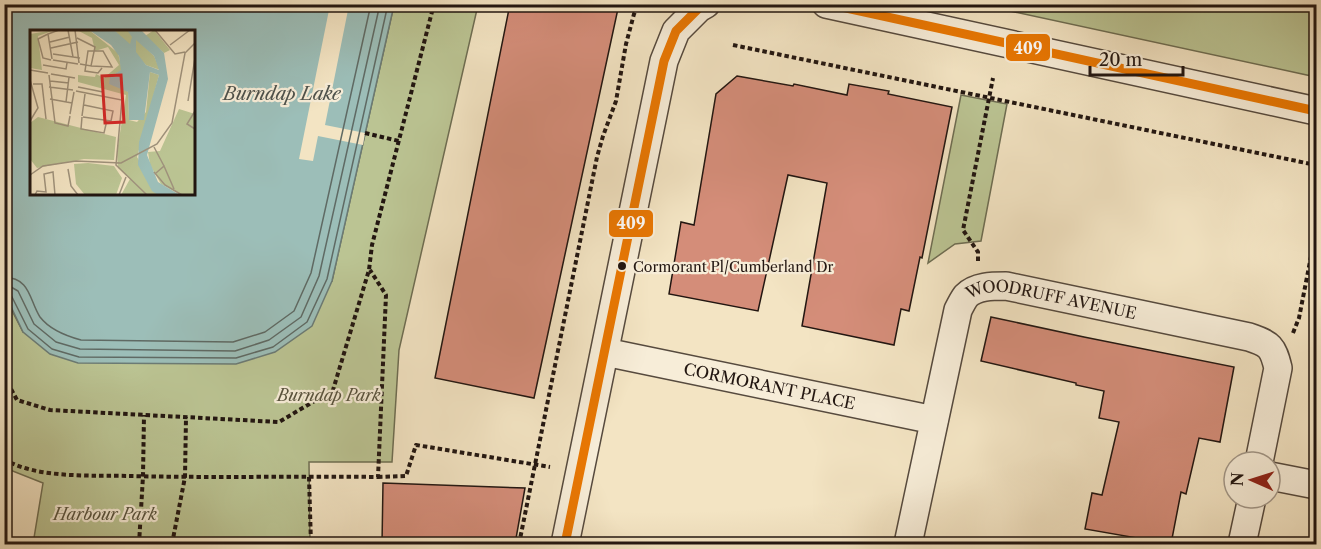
<svg xmlns="http://www.w3.org/2000/svg" width="1321" height="549" viewBox="0 0 1321 549" font-family="'Libre Caslon Text',serif">
  <style>
    .green { fill: #bbc493; stroke: #6e6d52; stroke-width: 1.5 }
    .water { fill: #9cbeb8; stroke: #6b7b75; stroke-width: 1.5; fill-rule: evenodd }
    .pier { fill: #f3e4c3 }
    .lines { fill: none; stroke-linecap: round; stroke-linejoin: round }
    .shore { stroke: #5f6a64; stroke-width: 1.5 }
    .building { fill: #d48d79; stroke: #221611; stroke-width: 1.5 }
    .minor-casing { stroke: #564a3e; stroke-width: 30 }
    .path { stroke: #221611; stroke-width: 4; stroke-dasharray: 4.5 3; stroke-linecap: butt }
    .minor { stroke: #f7edd8; stroke-width: 27 }
    .bus-1-casing { stroke: #f7edd8; stroke-width: 14 }
    .bus-1 { stroke: #e97702; stroke-width: 9 }
    .bus-dot { fill: #221611; stroke: #f7edd8; stroke-width: 2 }
    .labels { text-anchor: middle; stroke-width: 4.5; stroke-linejoin: round; paint-order: stroke }
    .bus-label { font-size: 14px; fill: #221611; stroke: #f7edd8; text-anchor: start }
    .street-label { font-size: 16px; fill: #221611; stroke: #f7edd8 }
    .park-label { font-size: 16px; font-style: italic; fill: #58533e; stroke: #f7edd8 }
    .water-label { font-size: 18px; font-style: italic; fill: #4d514b; stroke: #f7edd8 }
    .inset-road { fill: none; stroke: #9f927c; stroke-width: 1.5 }
    .view { fill: #d62828; fill-opacity: 0.15; stroke: #d62828; stroke-width: 3 }
    .inset-edge { fill: none; stroke: #221611; stroke-width: 3 }
    .line-badge { stroke: #f7edd8; stroke-width: 2 }
    .badge-label { font-size: 16px; text-anchor: middle; font-weight: bold; fill: #fff }
  </style>
  <rect width="100%" height="100%" fill="#f3e4c3"/>
  <filter id="stains"><feTurbulence type="fractalNoise" baseFrequency=".00333" numOctaves="4"/><feColorMatrix values="0 0 0 0 .2 0 0 0 0 .09 0 0 0 0 .02 0 0 0 .5 -.17"/></filter>
  <radialGradient id="worn" r=".72"><stop offset=".6" stop-color="#630" stop-opacity="0"/><stop offset="1" stop-color="#630" stop-opacity=".3"/></radialGradient>
  <!-- green -->
  <g class="green">
    <path d="M394,5H478L399,350L392,462H309L310,544H33L43,483L5,468L4,295L23,332L332,281Z"/>
    <path d="M982,5H1316V77Z"/>
    <path d="M961,95L1007,104L981,241L955,244L928,263Z"/>
  </g>
  <!-- water -->
  <path class="water" d="M5,5H394L332,281L312,326L275,352L236,364L78,363L50,354L23,332L5,294ZM32,32H194V194H32Z"/>
  <!-- pier -->
  <path class="pier" d="M330,5H349L325,125L365,133L363,145L318,136L313,161L299,159Z"/>
  <g class="lines">
    <!-- shore -->
    <g class="shore">
      <path d="M4,277C31,278 29,300 40,317C50,330 66,336 81,340L233,342L265,332L294,311L311,273L371,4"/>
      <path d="M4,286L11,287L18,291L34,324L56,342L80,349L235,351L269,340L301,317L319,276L380,4"/>
      <path d="M4,293L9,294L12,297L28,329L52,349L79,357L236,358L273,347L307,322L327,279L388,4"/>
    </g>
  </g>
  <!-- building -->
  <g class="building">
    <path d="M510,4H619L534,398L435,378Z"/>
    <path d="M737,76L793,86L794,84L847,95L849,84L889,91L888,94L952,107L922,258L920,257L909,311L901,309L894,345L802,326L827,183L788,175L758,311L669,294L681,222L694,225L716,94Z"/>
    <path d="M991,317L1084,337L1234,367L1220,442L1199,438L1186,494L1181,492L1171,544L1085,529L1092,493L1102,495L1119,422L1099,418L1104,391L1076,385V383L981,361Z"/>
    <path d="M383,483L525,488L515,544H382Z"/>
  </g>
  <g class="lines">
    <defs>
      <g id="minor">
        <path d="M826,4L1316,111"/>
        <path id="s1" d="M605,352L934,420"/>
        <path d="M1270,476L1316,485"/>
        <path d="M565,544L664,61L676,31L699,8L706,4"/>
        <path id="s2" d="M908,544L958,310C960,306 963,300 966,296C976,286 992,286 1006,286L1249,337C1270,344 1273,347 1278,368L1259,462"/>
        <path d="M1242,544L1252,498"/>
      </g>
    </defs>
    <!-- minor casing -->
    <use href="#minor" class="minor-casing"/>
    <!-- path -->
    <g class="path">
      <path d="M733,45L1316,165"/>
      <path d="M365,133L399,141"/>
      <path d="M978,261V252L963,230L993,78"/>
      <path d="M1293,333L1299,318L1316,231"/>
      <path d="M4,376L17,400L50,410L279,422L333,390L369,270L372,245L434,4"/>
      <path d="M4,385L12,394"/>
      <path d="M4,459C36,479 93,475 130,476C213,478 296,476 378,477L386,295L370,270"/>
      <path d="M309,477L311,544"/>
      <path d="M378,477L406,476L416,445L550,467"/>
      <path d="M139,544L143,476L144,415"/>
      <path d="M172,544L185,477L186,417"/>
      <path d="M519,544L597,157L603,136L616,101L626,44L634,14L639,4"/>
    </g>
    <!-- minor -->
    <use href="#minor" class="minor"/>
    <defs>
      <g id="bus-1">
        <path d="M828,4L1316,111"/>
        <path d="M565,544L664,61L676,31L699,8L705,4"/>
      </g>
    </defs>
    <!-- bus-1 casing -->
    <use href="#bus-1" class="bus-1-casing"/>
    <!-- bus-1 -->
    <use href="#bus-1" class="bus-1"/>
  </g>
  <!-- markers -->
  <circle class="bus-dot" cx="622" cy="266" r="5"/>
  <g class="labels">
    <!-- bus labels -->
    <g class="bus-label">
      <text x="633" y="272">Cormorant Pl/Cumberland Dr</text>
    </g>
    <!-- street labels -->
    <g class="street-label">
      <text dy="6" stroke="none"><textPath href="#s2" startOffset="344">WOODRUFF AVENUE</textPath></text>
      <text dy="6" stroke="none"><textPath href="#s1" startOffset="168">CORMORANT PLACE</textPath></text>
    </g>
    <!-- park labels -->
    <g class="park-label">
      <text x="329" y="401">Burndap Park</text>
      <text x="105" y="520">Harbour Park</text>
    </g>
    <!-- water labels -->
    <g class="water-label">
      <text x="282" y="100">Burndap Lake</text>
    </g>
  </g>
  <!-- overview -->
  <g transform="translate(30 30)">
    <rect width="165" height="165" fill="#f3e4c3"/>
    <path d="M25,0L8,6L12,40L0,38V4ZM47,0H59L88,23L92,40L80,47L98,62L99,90L107,92L116,82L120,42L129,45L107,127L129,165H91L100,149L88,138L87,122L96,65L48,52V45L65,47L66,44L74,48L89,35L78,17L65,21L62,8ZM84,0L98,1L124,26L130,40L116,35ZM124,0L140,20L134,23L115,6ZM149,79L165,84V165H151L131,154L120,135L118,122L130,121ZM8,87L86,107L84,130L54,129L7,138L0,129V93ZM58,133L84,136L92,148L86,165H55L46,154L44,134Z" fill="#bbc493"/>
    <path d="M59,0H84L100,14L102,7L97,0H111L134,23L138,49L117,125L128,152L150,165H128L122,161L108,135L109,112L129,45L120,42L114,90H99L98,62L79,54L80,47L91,40L89,26L81,15ZM106,10L124,26L129,40L116,35L106,22Z" fill="#9cbeb8" fill-rule="evenodd"/>
    <path class="inset-road" d="M38,0L43,27M45,0L49,33M125,0L145,24L155,22M18,4L8,9L13,28L21,30M47,8L65,17L61,36L50,34M20,12L40,7M140,15L160,0M21,18L48,12M23,24L50,28M22,29L18,4L29,0M23,30L48,34M13,35L36,39L37,33M61,36L82,37L73,21H58L55,41L68,43L72,38M0,40L18,43M21,44L45,48M19,45L25,93L38,96L40,86M0,50L8,78L0,91M20,51L39,53M3,54H12L16,89M19,57L43,60M48,57L73,62M46,61L92,70L86,135L117,165M20,69L42,73M158,71L165,28M36,72L39,47M165,81L157,94L165,99M40,84L44,62M52,86L55,64M52,87L51,99L74,103L77,90M53,87L81,91L83,81L54,75M124,117L134,136L126,143M134,136L144,159M38,139L41,156L48,165M124,142L135,155L152,165M0,145L13,136L46,131L91,133L127,114L142,93L155,23L165,13M5,165L7,161L16,162L14,144L23,142L25,165M89,165L96,147"/>
    <path class="view" d="M91,45L94,92L75,93L72,46Z"/>
    <rect width="165" height="165" class="inset-edge"/>
  </g>
  <g class="line-badge">
    <rect x="1005" y="33" width="46" height="29" rx="6" fill="#e97702"/>
    <rect x="608" y="209" width="46" height="29" rx="6" fill="#e97702"/>
  </g>
  <g class="badge-label">
    <text x="1028" y="54">409</text>
    <text x="631" y="229">409</text>
  </g>
  <!-- margin -->
  <rect width="1321" height="549" fill="none" stroke="#f3e4c3" stroke-width="24"/>
  <rect x="6" y="6" width="1309" height="537" fill="none" stroke="#221611" stroke-width="3"/>
  <rect x="12" y="12" width="1297" height="525" fill="none" stroke="#221611" stroke-width="1.5"/>
  <!-- north arrow -->
  <g transform="translate(1252 480) rotate(273)"><circle r="28" fill="#f7edd8" stroke="#a29788" stroke-width="1.5"/>
  <path d="M0-4.5L10 22L0 15L-10 22Z" fill="#8f2418"/>
  <text y="-9" font-size="16" font-weight="bold" text-anchor="middle" fill="#221611">N</text>
  </g>
  <!-- scale -->
  <path d="M1090 66v9h93v-9" fill="none" stroke="#221611" stroke-width="3"/>
  <text x="1099" y="66" font-size="18" fill="#221611" stroke="#f7edd8" stroke-width="4.5" paint-order="stroke">20 m</text>
  <rect width="100%" height="100%" filter="url(#stains)"/>
  <rect width="100%" height="100%" fill="url(#worn)"/>
</svg>
